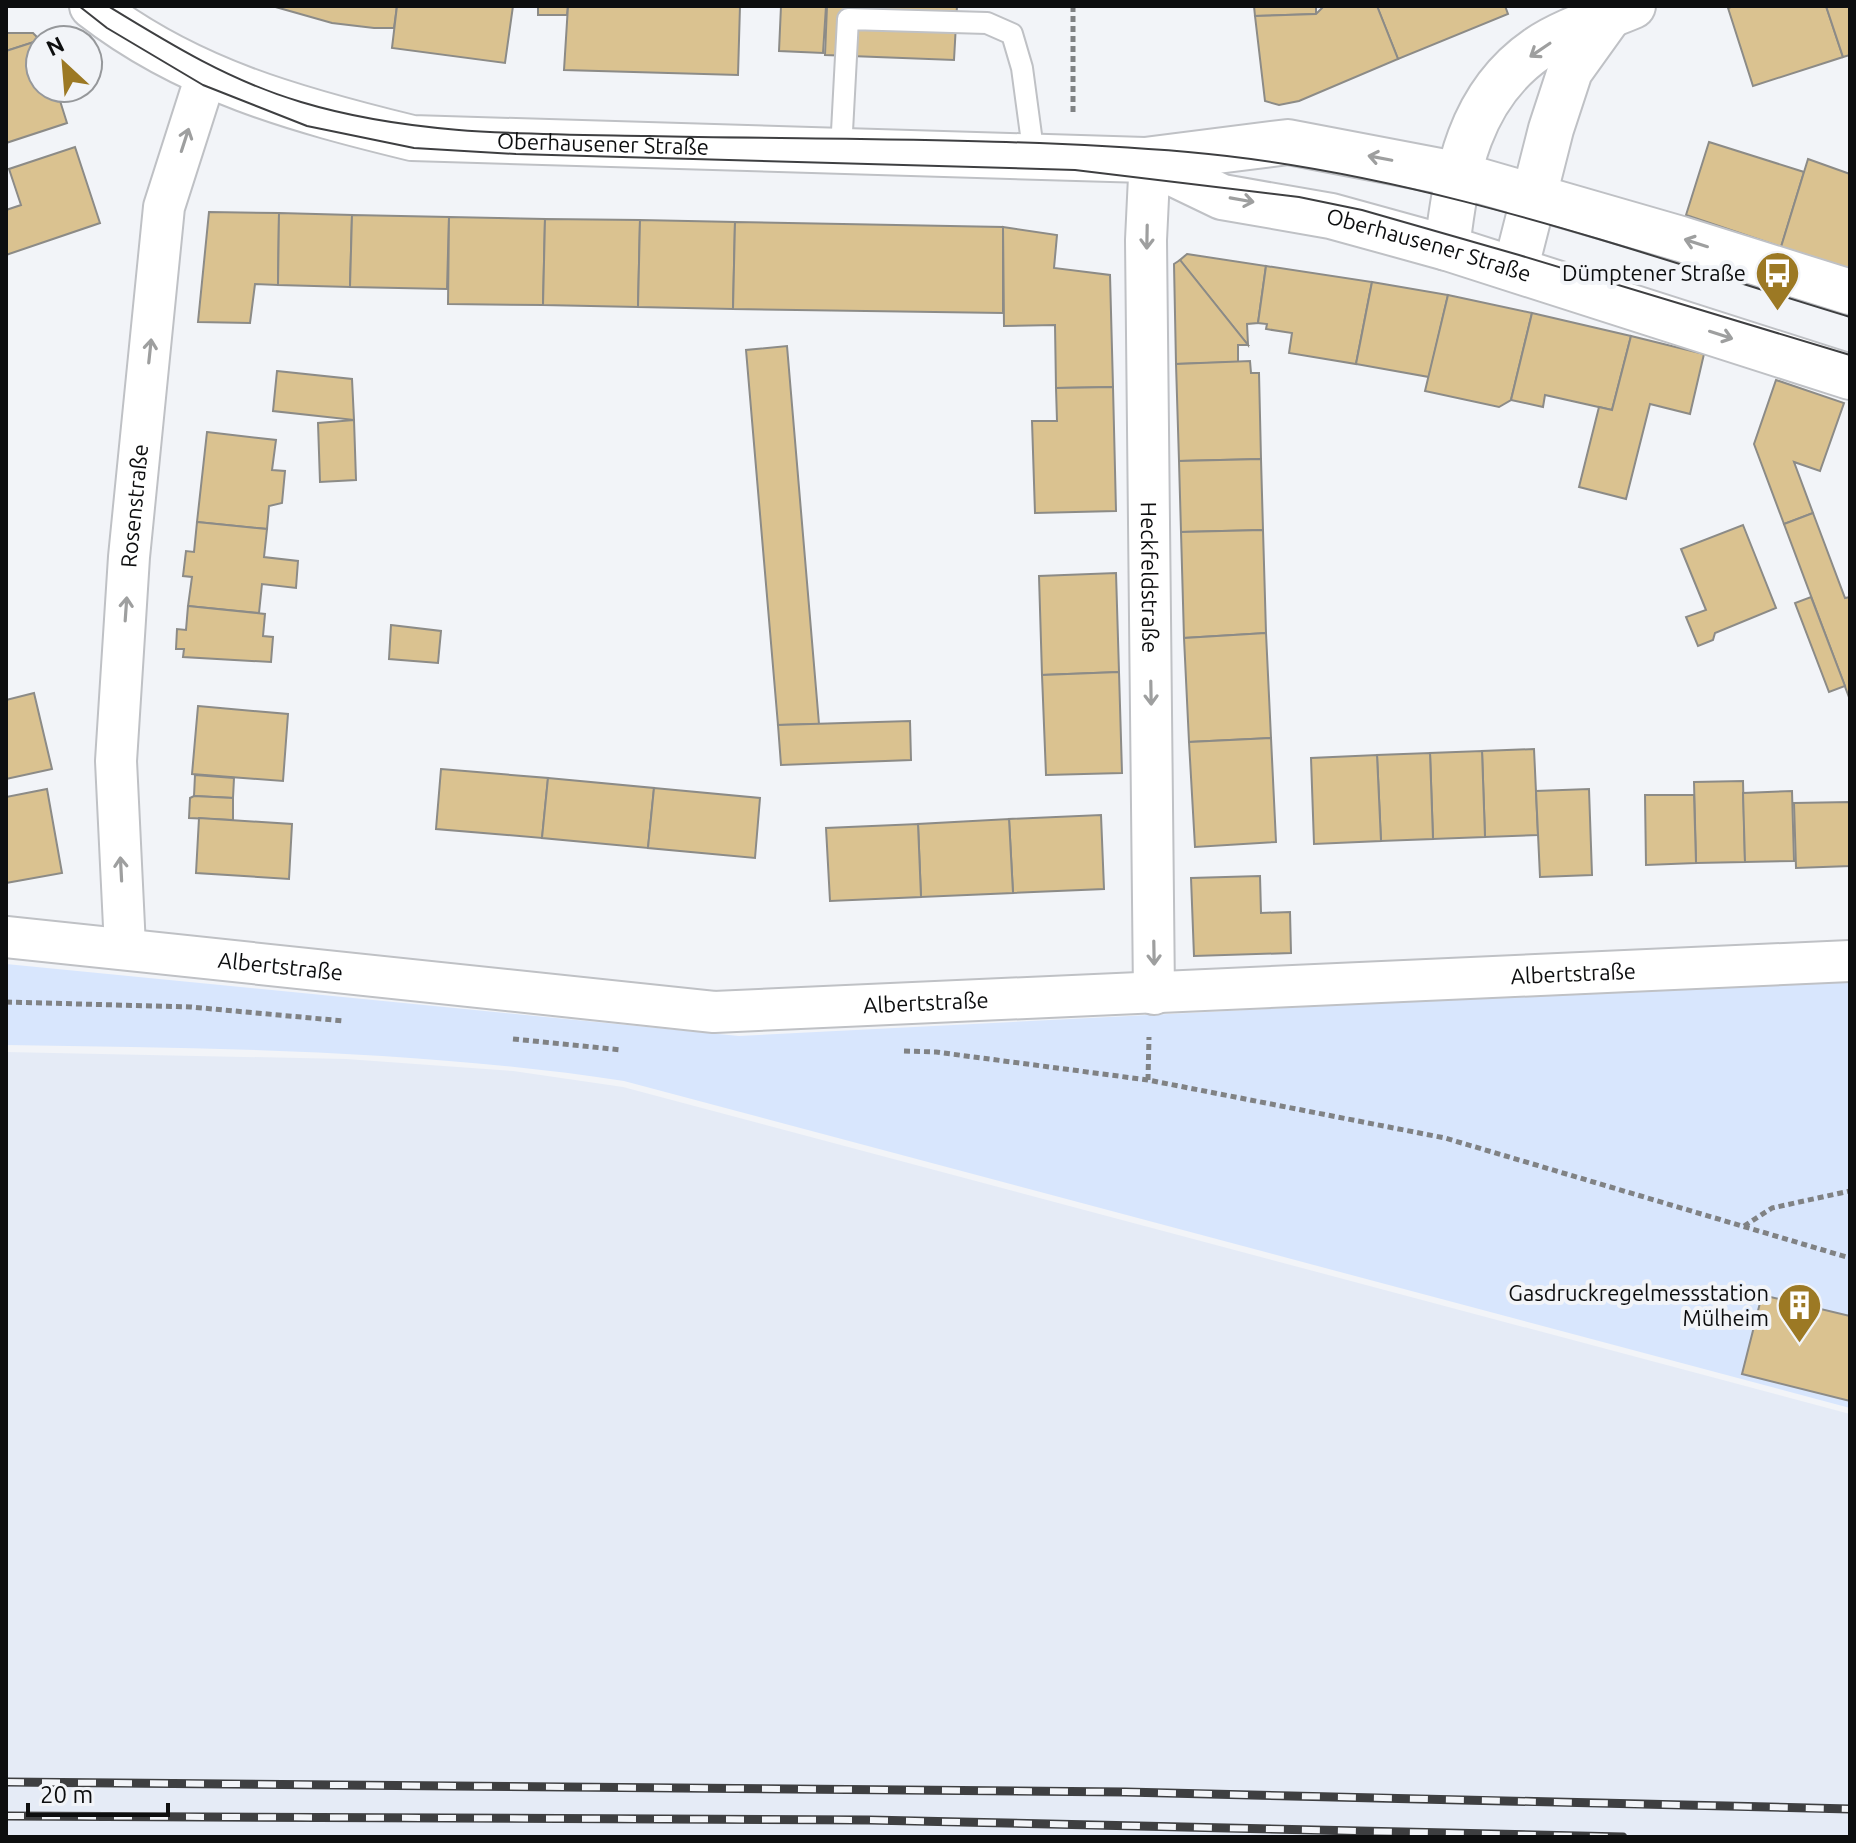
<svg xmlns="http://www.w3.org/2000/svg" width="1856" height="1843" viewBox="0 0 1856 1843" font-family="Ubuntu,sans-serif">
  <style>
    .built { fill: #e5ebf6 }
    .green { fill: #d8e6fd }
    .building { fill: #dac290; stroke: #8c8b87; stroke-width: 2 }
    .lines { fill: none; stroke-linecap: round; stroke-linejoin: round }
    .lane-casing { stroke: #bfc1c5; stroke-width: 24 }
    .street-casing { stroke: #bfc1c5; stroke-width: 44 }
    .secondary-casing { stroke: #bfc1c5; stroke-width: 48 }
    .primary-casing { stroke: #bfc1c5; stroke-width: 48 }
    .path { stroke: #808284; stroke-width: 5; stroke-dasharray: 6 4; stroke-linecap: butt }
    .lane { stroke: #fff; stroke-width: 20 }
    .street { stroke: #fff; stroke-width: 40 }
    .secondary { stroke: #fff; stroke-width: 44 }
    .primary { stroke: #fff; stroke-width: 44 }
    .tram { stroke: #3e3f41; stroke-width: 2 }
    .rail-casing { stroke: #3e3f41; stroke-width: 9 }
    .rail { stroke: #f2f4f8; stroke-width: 6; stroke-dasharray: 18; stroke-linecap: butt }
    .oneway { stroke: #9e9f9f }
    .labels { text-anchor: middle; stroke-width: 8; stroke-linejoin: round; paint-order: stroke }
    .street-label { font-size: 22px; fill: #0d0e0f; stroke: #f2f4f8 }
    .poi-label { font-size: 22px; fill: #0d0e0f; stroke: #f2f4f8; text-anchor: end }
  </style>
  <rect width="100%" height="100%" fill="#f2f4f8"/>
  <!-- built -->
  <path class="built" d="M6,1052L346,1059L513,1071L623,1087L1850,1414V1837H6Z"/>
  <!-- green -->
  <path class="green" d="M6,964L739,1036L1850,979V1408L624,1081C419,1050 213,1048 6,1045Z"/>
  <!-- building -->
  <g class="building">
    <path d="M272,6H397L394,28H374L332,23Z"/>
    <path d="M397,6H513L505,63L392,48Z"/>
    <path d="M538,6H568L567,15H538Z"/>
    <path d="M568,6H740L738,75L564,70Z"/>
    <path d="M781,6H826L823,53L779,51Z"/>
    <path d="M827,6H957L954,60L825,55Z"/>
    <path d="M1254,6H1316V14L1255,16Z"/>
    <path d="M1377,6H1505L1508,14L1398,59Z"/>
    <path d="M1377,6L1398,59L1299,101L1279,105L1265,101L1255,16L1316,14L1324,6Z"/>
    <path d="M1734,6H1826L1843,57L1753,86L1728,8Z"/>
    <path d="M1826,6H1850V55L1843,57Z"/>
    <path d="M6,33H33L40,40L6,51Z"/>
    <path d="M40,40V88H56L67,123L6,143V51Z"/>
    <path d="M1709,142L1804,172L1781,247L1686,215Z"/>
    <path d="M75,147L100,223L6,255V210L21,205L9,169Z"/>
    <path d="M1808,159L1850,174V269L1781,247Z"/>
    <path d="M209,212L279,213L278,285L255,284L250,323L198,322Z"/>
    <path d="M279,213L352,215L350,287L278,285Z"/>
    <path d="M352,215L449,217L447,289L350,287Z"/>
    <path d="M449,217L545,219L543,305L448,304Z"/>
    <path d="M545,219L640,220L638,307L543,305Z"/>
    <path d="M640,220L735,222L733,309L638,307Z"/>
    <path d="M735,222L1003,227V313L733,309Z"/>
    <path d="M1003,227L1057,235L1054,268L1110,275L1113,387L1056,388L1055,325L1004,326Z"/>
    <path d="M1187,254L1266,266L1258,323L1247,324L1248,345L1180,260Z"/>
    <path d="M1180,260L1248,345H1238V362L1176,364L1174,264Z"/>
    <path d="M1266,266L1372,282L1356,364L1289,353L1292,333L1266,329L1267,324L1258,323Z"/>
    <path d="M1372,282L1448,295L1429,377L1356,364Z"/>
    <path d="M1448,295L1532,313L1511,400L1499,407L1425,391Z"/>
    <path d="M1532,313L1631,336L1612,410L1545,395L1543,407L1511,400Z"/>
    <path d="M1631,336L1704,354L1690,414L1650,404L1626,499L1579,487L1599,407L1612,410Z"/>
    <path d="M787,346L819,724L778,725L746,350Z"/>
    <path d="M1250,361L1251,373H1259L1261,459L1179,461L1176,364Z"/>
    <path d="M277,371L352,379L354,420L273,411Z"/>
    <path d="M1776,380L1844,403L1820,471L1794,462L1813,513L1784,524L1754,444Z"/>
    <path d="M1113,387L1116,511L1035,513L1032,421H1057L1056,388Z"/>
    <path d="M354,420L356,480L320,482L318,423Z"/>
    <path d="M207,432L276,440L272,470L285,471L282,503L269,506L267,529L197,522Z"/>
    <path d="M1261,459L1263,530L1181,532L1179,461Z"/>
    <path d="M1813,513L1845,598L1850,597V700L1784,524Z"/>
    <path d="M197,522L267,529L264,557L298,561L296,588L262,584L259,613L188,606L192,577L183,576L186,551L194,552Z"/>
    <path d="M1743,525L1776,608L1715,633L1713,640L1698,646L1686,617L1706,610L1681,549Z"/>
    <path d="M1263,530L1266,633L1184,638L1181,532Z"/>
    <path d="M1116,573L1119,672L1042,675L1039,576Z"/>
    <path d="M1811,597L1845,686L1829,692L1795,603Z"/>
    <path d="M188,606L265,614L263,636L273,637L271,662L183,657L184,649H176L177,629L186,630Z"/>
    <path d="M391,625L441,631L438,663L389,659Z"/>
    <path d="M1266,633L1271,738L1189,742L1184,638Z"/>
    <path d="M1119,672L1122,773L1046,775L1042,675Z"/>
    <path d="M34,693L52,769L6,779V700Z"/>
    <path d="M198,706L288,714L283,781L192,774Z"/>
    <path d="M910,721L911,760L781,765L778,725Z"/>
    <path d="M1271,738L1276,842L1195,847L1189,742Z"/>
    <path d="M1534,749L1538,835L1485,837L1482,751Z"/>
    <path d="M1482,751L1485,837L1433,839L1430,753Z"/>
    <path d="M1430,753L1433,839L1381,841L1377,755Z"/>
    <path d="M1377,755L1381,841L1314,844L1311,758Z"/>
    <path d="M441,769L548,778L542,838L436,829Z"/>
    <path d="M195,775L234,778L233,798L194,796Z"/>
    <path d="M548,778L654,788L648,848L542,838Z"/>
    <path d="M1743,781L1745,862L1696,863L1694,782Z"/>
    <path d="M654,788L760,798L755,858L648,848Z"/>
    <path d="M47,789L62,873L6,883V797Z"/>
    <path d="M1589,789L1592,875L1540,877L1536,791Z"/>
    <path d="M1792,791L1794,861L1745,862L1743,793Z"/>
    <path d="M1645,795H1694L1696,863L1646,865Z"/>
    <path d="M194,796L233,798V820L189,818L190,798Z"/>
    <path d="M1850,802V866L1796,868L1794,803Z"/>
    <path d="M1101,815L1104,889L1013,893L1009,819Z"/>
    <path d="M199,818L292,824L289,879L196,873Z"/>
    <path d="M1009,819L1013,893L921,897L918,824Z"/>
    <path d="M918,824L921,897L830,901L826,828Z"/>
    <path d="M1260,876L1261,913L1290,912L1291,953L1194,956L1191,878Z"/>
    <path d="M1762,1295L1850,1316V1401L1742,1374Z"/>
  </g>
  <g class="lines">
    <defs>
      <path id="lane" d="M841,150L848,19L987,23L1012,34L1022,68L1034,157"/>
      <g id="street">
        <path id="s1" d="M1145,160L1149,177L1146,240L1154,994"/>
        <path id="s2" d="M6,937L714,1012L1850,961"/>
        <path id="s3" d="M125,947L116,761L129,557L164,207L203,85L202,73"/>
      </g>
      <g id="secondary">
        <path d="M1447,248C1456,172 1469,96 1537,49C1564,30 1603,19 1633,6"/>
        <path d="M1508,267L1519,255L1551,129L1570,71L1608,18"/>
      </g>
      <g id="primary">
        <path id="s4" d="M92,6C187,80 297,110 412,138L1145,160L1288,142L1456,174L1681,239L1850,292"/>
        <path id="s5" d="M1145,160L1222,197L1331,216L1447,248L1850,377"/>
      </g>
    </defs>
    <!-- lane casing -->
    <use href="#lane" class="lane-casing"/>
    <!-- street casing -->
    <use href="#street" class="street-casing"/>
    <!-- secondary casing -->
    <use href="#secondary" class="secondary-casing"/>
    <!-- primary casing -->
    <use href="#primary" class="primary-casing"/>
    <!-- path -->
    <g class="path">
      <path d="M1073,6V113"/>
      <path d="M6,1002L191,1007L344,1021"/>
      <path d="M513,1039L622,1050"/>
      <path d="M904,1051L936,1052L1148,1080L1445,1138L1850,1258"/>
      <path d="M1148,1080L1149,1037"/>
      <path d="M1744,1226L1772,1208L1850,1191"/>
    </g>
    <!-- lane -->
    <use href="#lane" class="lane"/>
    <!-- street -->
    <use href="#street" class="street"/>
    <!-- secondary -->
    <use href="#secondary" class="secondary"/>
    <!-- primary -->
    <use href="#primary" class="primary"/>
    <!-- tram -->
    <g class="tram">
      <path d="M79,6L107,28L203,85L307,126L414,148L516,154L1075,170L1299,197L1362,210L1519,255L1850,355"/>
      <path d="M108,6C170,44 230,81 301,102C414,136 532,134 649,136C828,140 1009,137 1188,152C1417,172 1632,251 1850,317"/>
    </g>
    <defs>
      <g id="rail">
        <path d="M6,1782L1125,1792L1850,1809"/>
        <path d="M6,1816L869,1820L1623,1837"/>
      </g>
    </defs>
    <!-- rail casing -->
    <use href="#rail" class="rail-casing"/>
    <!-- rail -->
    <use href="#rail" class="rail"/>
  </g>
  <!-- one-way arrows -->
  <defs><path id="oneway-shaft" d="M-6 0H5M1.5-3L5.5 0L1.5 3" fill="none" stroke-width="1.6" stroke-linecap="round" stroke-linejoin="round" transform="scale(2)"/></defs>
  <g class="oneway">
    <use href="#oneway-shaft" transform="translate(1540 50) rotate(146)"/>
    <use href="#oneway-shaft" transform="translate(185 140) rotate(-72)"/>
    <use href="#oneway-shaft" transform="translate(1380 158) rotate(-169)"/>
    <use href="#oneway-shaft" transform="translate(1242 200) rotate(10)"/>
    <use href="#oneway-shaft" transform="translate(1147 237) rotate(91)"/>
    <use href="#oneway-shaft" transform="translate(1696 243) rotate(-162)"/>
    <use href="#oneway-shaft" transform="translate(1721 335) rotate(18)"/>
    <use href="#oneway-shaft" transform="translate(150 351) rotate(-84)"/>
    <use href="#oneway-shaft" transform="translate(126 609) rotate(-86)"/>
    <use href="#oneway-shaft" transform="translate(1151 693) rotate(89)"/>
    <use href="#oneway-shaft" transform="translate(121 869) rotate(-93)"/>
    <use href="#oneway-shaft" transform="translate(1154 953) rotate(89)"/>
  </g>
  <!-- icons -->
  <defs>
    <symbol id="bus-pin" viewBox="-11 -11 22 30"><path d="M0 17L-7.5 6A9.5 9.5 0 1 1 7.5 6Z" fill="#9c7924" stroke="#f2f4f8"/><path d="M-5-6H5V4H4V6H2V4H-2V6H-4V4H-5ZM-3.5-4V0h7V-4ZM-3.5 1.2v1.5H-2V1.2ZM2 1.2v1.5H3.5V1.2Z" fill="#fff"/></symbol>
    <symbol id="building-pin" viewBox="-11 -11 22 30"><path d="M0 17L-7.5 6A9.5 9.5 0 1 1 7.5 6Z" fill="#9c7924" stroke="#f2f4f8"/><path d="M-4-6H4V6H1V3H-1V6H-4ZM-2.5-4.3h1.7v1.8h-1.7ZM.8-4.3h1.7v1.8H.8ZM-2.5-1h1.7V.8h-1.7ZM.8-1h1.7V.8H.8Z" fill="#fff"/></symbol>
  </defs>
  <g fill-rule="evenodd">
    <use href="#bus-pin" x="1752" y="248" width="51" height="69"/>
    <use href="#building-pin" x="1774" y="1280" width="51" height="69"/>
  </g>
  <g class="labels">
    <!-- street labels -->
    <g class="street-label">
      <text dy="8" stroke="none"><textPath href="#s4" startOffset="540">Oberhausener Straße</textPath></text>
      <text dy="8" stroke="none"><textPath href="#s5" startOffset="298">Oberhausener Straße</textPath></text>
      <text dy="8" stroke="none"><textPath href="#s3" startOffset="442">Rosenstraße</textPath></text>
      <text dy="8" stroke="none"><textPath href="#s1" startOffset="418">Heckfeldstraße</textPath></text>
      <text dy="8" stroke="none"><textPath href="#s2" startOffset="276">Albertstraße</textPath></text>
      <text dy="8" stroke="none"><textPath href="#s2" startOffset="1572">Albertstraße</textPath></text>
      <text dy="8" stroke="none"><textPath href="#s2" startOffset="924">Albertstraße</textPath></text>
    </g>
    <!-- poi labels -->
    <g class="poi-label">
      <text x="1746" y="281">Dümptener Straße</text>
      <text x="1769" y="1301">Gasdruckregelmessstation<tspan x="1769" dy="25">Mülheim</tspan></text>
    </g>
  </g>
  <!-- border -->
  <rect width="1856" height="1843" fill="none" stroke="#0d0e0f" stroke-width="16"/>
  <!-- north arrow -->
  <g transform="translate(64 64) rotate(334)"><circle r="38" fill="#f2f4f8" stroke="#96989b" stroke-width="2"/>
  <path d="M0-6L14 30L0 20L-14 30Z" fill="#9c7924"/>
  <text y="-12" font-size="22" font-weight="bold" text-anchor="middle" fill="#0d0e0f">N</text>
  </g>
  <!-- scale -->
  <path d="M28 1803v12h140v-12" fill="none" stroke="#0d0e0f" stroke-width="4"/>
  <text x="40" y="1803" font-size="24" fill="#0d0e0f" stroke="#f2f4f8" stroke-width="6" paint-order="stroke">20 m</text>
</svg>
